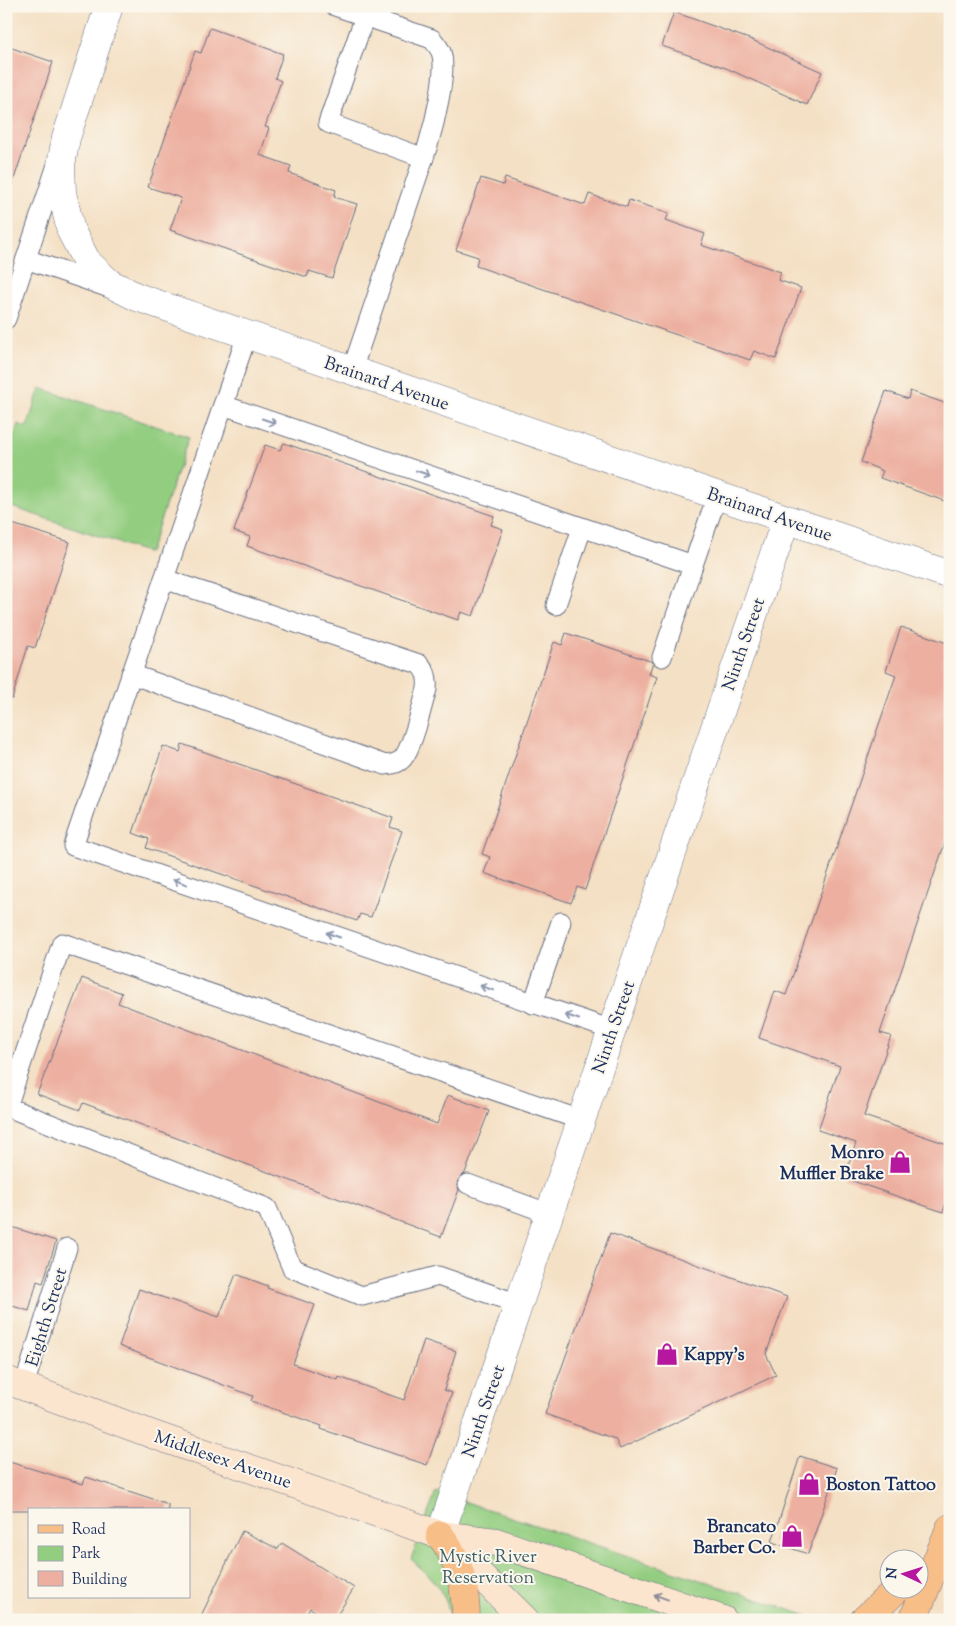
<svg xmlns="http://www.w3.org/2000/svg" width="956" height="1626" viewBox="0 0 956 1626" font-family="'Sorts Mill Goudy',serif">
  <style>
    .green { fill: #93cd80; stroke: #577e6f }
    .building { fill: #edb0a0 }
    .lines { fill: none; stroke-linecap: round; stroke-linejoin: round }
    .service-casing { stroke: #676d82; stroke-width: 21 }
    .minor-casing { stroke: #676d82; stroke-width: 29 }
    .secondary-casing { stroke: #676d82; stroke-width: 29 }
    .primary-casing { stroke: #676d82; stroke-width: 29 }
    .trunk-casing { stroke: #676d82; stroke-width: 29 }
    .service { stroke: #fff; stroke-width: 19 }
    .minor { stroke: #fff; stroke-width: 28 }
    .secondary { stroke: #fce5cf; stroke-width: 28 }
    .primary { stroke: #f7be88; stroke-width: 28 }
    .trunk { stroke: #f7be88; stroke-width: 28 }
    .oneway { stroke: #8d97ae }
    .oneway2 { stroke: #8c8a96 }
    .labels { text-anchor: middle; stroke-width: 4; stroke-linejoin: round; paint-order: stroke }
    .street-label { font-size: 18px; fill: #1b2f5e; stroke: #fbf7ec }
    .poi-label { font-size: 18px; font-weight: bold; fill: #1b2f5e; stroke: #fbf7ec; text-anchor: end }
    .park-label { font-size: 18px; fill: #3f5e68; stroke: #fbf7ec }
  </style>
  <rect width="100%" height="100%" fill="#fbf7ec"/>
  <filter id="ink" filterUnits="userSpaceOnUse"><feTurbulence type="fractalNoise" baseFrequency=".02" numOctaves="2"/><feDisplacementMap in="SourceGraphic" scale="10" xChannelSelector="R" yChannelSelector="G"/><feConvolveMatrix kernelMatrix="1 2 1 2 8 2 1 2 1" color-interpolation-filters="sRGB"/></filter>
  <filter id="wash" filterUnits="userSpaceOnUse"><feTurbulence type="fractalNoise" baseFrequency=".0096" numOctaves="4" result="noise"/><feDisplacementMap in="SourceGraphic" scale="20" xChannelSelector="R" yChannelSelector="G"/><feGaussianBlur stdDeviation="1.12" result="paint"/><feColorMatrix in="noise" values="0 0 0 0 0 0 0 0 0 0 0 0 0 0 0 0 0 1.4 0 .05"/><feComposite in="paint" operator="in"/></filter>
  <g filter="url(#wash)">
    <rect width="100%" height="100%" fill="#f4e0c4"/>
    <!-- green -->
    <g class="green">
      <path d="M40,388L189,437L149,553L6,505V460L18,424L27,427Z"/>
      <path d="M436,1492L802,1614L815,1620H450C449,1593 429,1576 411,1559Z"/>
    </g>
    <g id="blocks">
      <!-- building -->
      <g class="building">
        <path d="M674,12L752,40L822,72L807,105L726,68L662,46Z"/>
        <path d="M210,28L283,54L275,78L281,81L265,127L269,128L260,155L291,166L289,173L336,190L334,197L357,204L332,278L309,271L307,277L170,230L181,198L148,187L195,51L201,53Z"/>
        <path d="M6,46L53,62L11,188H6Z"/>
        <path d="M481,178L503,185L505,178L585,205L589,194L627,207L629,200L669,213L666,220L705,234L701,245L781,272L778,280L801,288L776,359L754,351L750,360L476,266L478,257L456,250Z"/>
        <path d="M886,391L908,399L910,391L950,405V503L880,478L883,471L861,462Z"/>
        <path d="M284,443L494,516L491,525L503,529L473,616L461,612L458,620L247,546L250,537L234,531L265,445L280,450Z"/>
        <path d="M6,522L70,542L35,648L28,646L12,699L6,698Z"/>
        <path d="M901,627L950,644V828L880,1033L891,1036L864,1116L950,1145V1191L943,1212L844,1178L856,1143L818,1130L840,1066L759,1038L775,991L786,995L896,675L886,671Z"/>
        <path d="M566,633L653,662L649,674L657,677L585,890L577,887L571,903L484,873L490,857L482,854L554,642L562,645Z"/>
        <path d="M182,744L393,818L390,827L402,831L371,917L360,914L357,921L146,848L149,839L133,833L163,746L180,752Z"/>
        <path d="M82,978L122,993L118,1003L437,1124L448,1095L489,1111L465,1173L458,1180L457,1185L459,1190L441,1237L83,1103L80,1110L37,1094Z"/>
        <path d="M6,1225L56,1241L43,1283L37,1281L29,1311L6,1304Z"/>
        <path d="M610,1233L787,1297L766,1354L776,1375L620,1449L615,1439L545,1414Z"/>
        <path d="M236,1274L268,1286L267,1288L315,1305L293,1364L338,1380L339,1377L404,1400L424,1340L456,1351L444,1390L452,1393L427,1465L321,1429L322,1426L251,1401L253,1396L119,1346L139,1289L219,1317Z"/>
        <path d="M800,1456L837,1468L808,1554L772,1542Z"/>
        <path d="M6,1461L83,1484L86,1477L168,1504V1510H6Z"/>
        <path d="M242,1531L278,1549L282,1543L354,1588L334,1620H329L310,1608L304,1620H199Z"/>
      </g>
    </g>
  </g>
  <g filter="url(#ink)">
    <use href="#blocks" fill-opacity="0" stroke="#676d82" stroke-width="1"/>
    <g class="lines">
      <defs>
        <g id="service">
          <path d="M335,6L432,39C435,43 439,47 441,52C448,71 434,125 428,145L352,370"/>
          <path d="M365,16L328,123L424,158"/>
          <path d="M26,259L107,287"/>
          <path d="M6,319L56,168"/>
          <path d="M247,335L73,846L612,1030"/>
          <path d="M223,405L693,565L662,657"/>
          <path d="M693,565L717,496"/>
          <path d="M556,605L582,528"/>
          <path d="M131,674L385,765C392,764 398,764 403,758C413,746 422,706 427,689C428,679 427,671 419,664L164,579"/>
          <path d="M533,1004L561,922"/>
          <path d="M468,1184L550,1214"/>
          <path d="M519,1304L438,1276L362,1296L292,1268L267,1208L7,1107L62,943L581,1120"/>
          <path d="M24,1386L67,1248"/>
        </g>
        <g id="minor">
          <path d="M109,6L66,138L61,165L62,193L71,231L87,262L109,283L137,297L950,575"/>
          <path d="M440,1535L786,519"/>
        </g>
        <g id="secondary">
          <path d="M6,1380L154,1435L440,1535L496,1542L723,1620"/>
          <path d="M445,1540L525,1620"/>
        </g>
        <path id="primary" d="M440,1535C460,1561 466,1588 466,1620"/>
        <g id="trunk">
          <path d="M864,1620L898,1588"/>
          <path d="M913,1620L950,1528"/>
        </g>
      </defs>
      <!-- service casing -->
      <use href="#service" class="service-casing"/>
      <!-- minor casing -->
      <use href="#minor" class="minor-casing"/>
      <!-- secondary casing -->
      <use href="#secondary" class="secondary-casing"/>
      <!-- primary casing -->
      <use href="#primary" class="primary-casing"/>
      <!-- trunk casing -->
      <use href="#trunk" class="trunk-casing"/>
      <!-- service -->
      <use href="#service" class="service"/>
      <!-- minor -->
      <use href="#minor" class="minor"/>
      <!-- secondary -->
      <use href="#secondary" class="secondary"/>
      <!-- primary -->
      <use href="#primary" class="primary"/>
      <!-- trunk -->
      <use href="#trunk" class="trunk"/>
    </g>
    <!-- one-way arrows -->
    <defs><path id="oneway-shaft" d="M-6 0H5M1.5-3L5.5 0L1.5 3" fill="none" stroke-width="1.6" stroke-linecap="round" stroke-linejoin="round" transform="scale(1.25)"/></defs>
    <g class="oneway">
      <use href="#oneway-shaft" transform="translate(269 421) rotate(19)"/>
      <use href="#oneway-shaft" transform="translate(423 473) rotate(19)"/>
      <use href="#oneway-shaft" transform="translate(180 882) rotate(-161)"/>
      <use href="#oneway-shaft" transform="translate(333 935) rotate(-161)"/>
      <use href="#oneway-shaft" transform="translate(487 988) rotate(-161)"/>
      <use href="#oneway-shaft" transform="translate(572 1017) rotate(-161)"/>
    </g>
    <use class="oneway2" href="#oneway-shaft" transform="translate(661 1597) rotate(-160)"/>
  </g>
  <!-- icons -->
  <defs>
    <symbol id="shop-bare" viewBox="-9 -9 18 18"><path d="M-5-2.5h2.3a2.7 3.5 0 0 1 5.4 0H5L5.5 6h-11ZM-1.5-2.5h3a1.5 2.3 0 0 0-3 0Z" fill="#b5179e" stroke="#fbf7ec" stroke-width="2.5" paint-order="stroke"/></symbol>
  </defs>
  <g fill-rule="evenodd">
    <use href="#shop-bare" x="884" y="1146" width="32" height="32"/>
    <use href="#shop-bare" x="651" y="1338" width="32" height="32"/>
    <use href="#shop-bare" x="793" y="1468" width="32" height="32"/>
    <use href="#shop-bare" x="776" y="1520" width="32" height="32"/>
  </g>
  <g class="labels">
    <!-- street labels -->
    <g class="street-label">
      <text transform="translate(387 383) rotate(19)" y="6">Brainard Avenue</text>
      <text transform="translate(770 514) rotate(19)" y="6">Brainard Avenue</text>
      <text transform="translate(743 644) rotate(-71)" y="6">Ninth Street</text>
      <text transform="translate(613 1027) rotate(-71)" y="6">Ninth Street</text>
      <text transform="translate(46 1317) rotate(-73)" y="6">Eighth Street</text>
      <text transform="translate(483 1411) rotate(-71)" y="6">Ninth Street</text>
      <text transform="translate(223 1459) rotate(19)" y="6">Middlesex Avenue</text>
    </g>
    <!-- poi labels -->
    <g class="poi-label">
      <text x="884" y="1158">Monro<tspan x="884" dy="21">Muffler Brake</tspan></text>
      <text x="684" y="1360" text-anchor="start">Kappy's</text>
      <text x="826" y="1490" text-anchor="start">Boston Tattoo</text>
      <text x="776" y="1532">Brancato<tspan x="776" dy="21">Barber Co.</tspan></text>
    </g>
    <!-- park labels -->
    <g class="park-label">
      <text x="488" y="1562">Mystic River<tspan x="488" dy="21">Reservation</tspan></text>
    </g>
  </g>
  <!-- margin -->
  <rect width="956" height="1626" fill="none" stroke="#fbf7ec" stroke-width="25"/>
  <!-- legend -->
  <rect x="28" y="1508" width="162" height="90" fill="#fbf7ec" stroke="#a1a7b3"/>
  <rect x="38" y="1525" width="25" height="8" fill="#f7be88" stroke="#a1a7b3"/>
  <text x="72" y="1534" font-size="15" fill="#1b2f5e">Road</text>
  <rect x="38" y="1546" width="25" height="15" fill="#93cd80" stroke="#a1a7b3"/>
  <text x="72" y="1558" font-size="15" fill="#1b2f5e">Park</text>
  <rect x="38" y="1571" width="25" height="15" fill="#edb0a0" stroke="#a1a7b3"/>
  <text x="72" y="1584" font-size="15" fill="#1b2f5e">Building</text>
  <!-- north arrow -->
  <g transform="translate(904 1574) rotate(274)"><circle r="24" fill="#fbf7ec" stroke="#a1a7b3"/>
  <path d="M0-4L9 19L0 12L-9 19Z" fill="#b5179e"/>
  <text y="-8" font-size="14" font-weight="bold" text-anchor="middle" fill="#1b2f5e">N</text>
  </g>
</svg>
